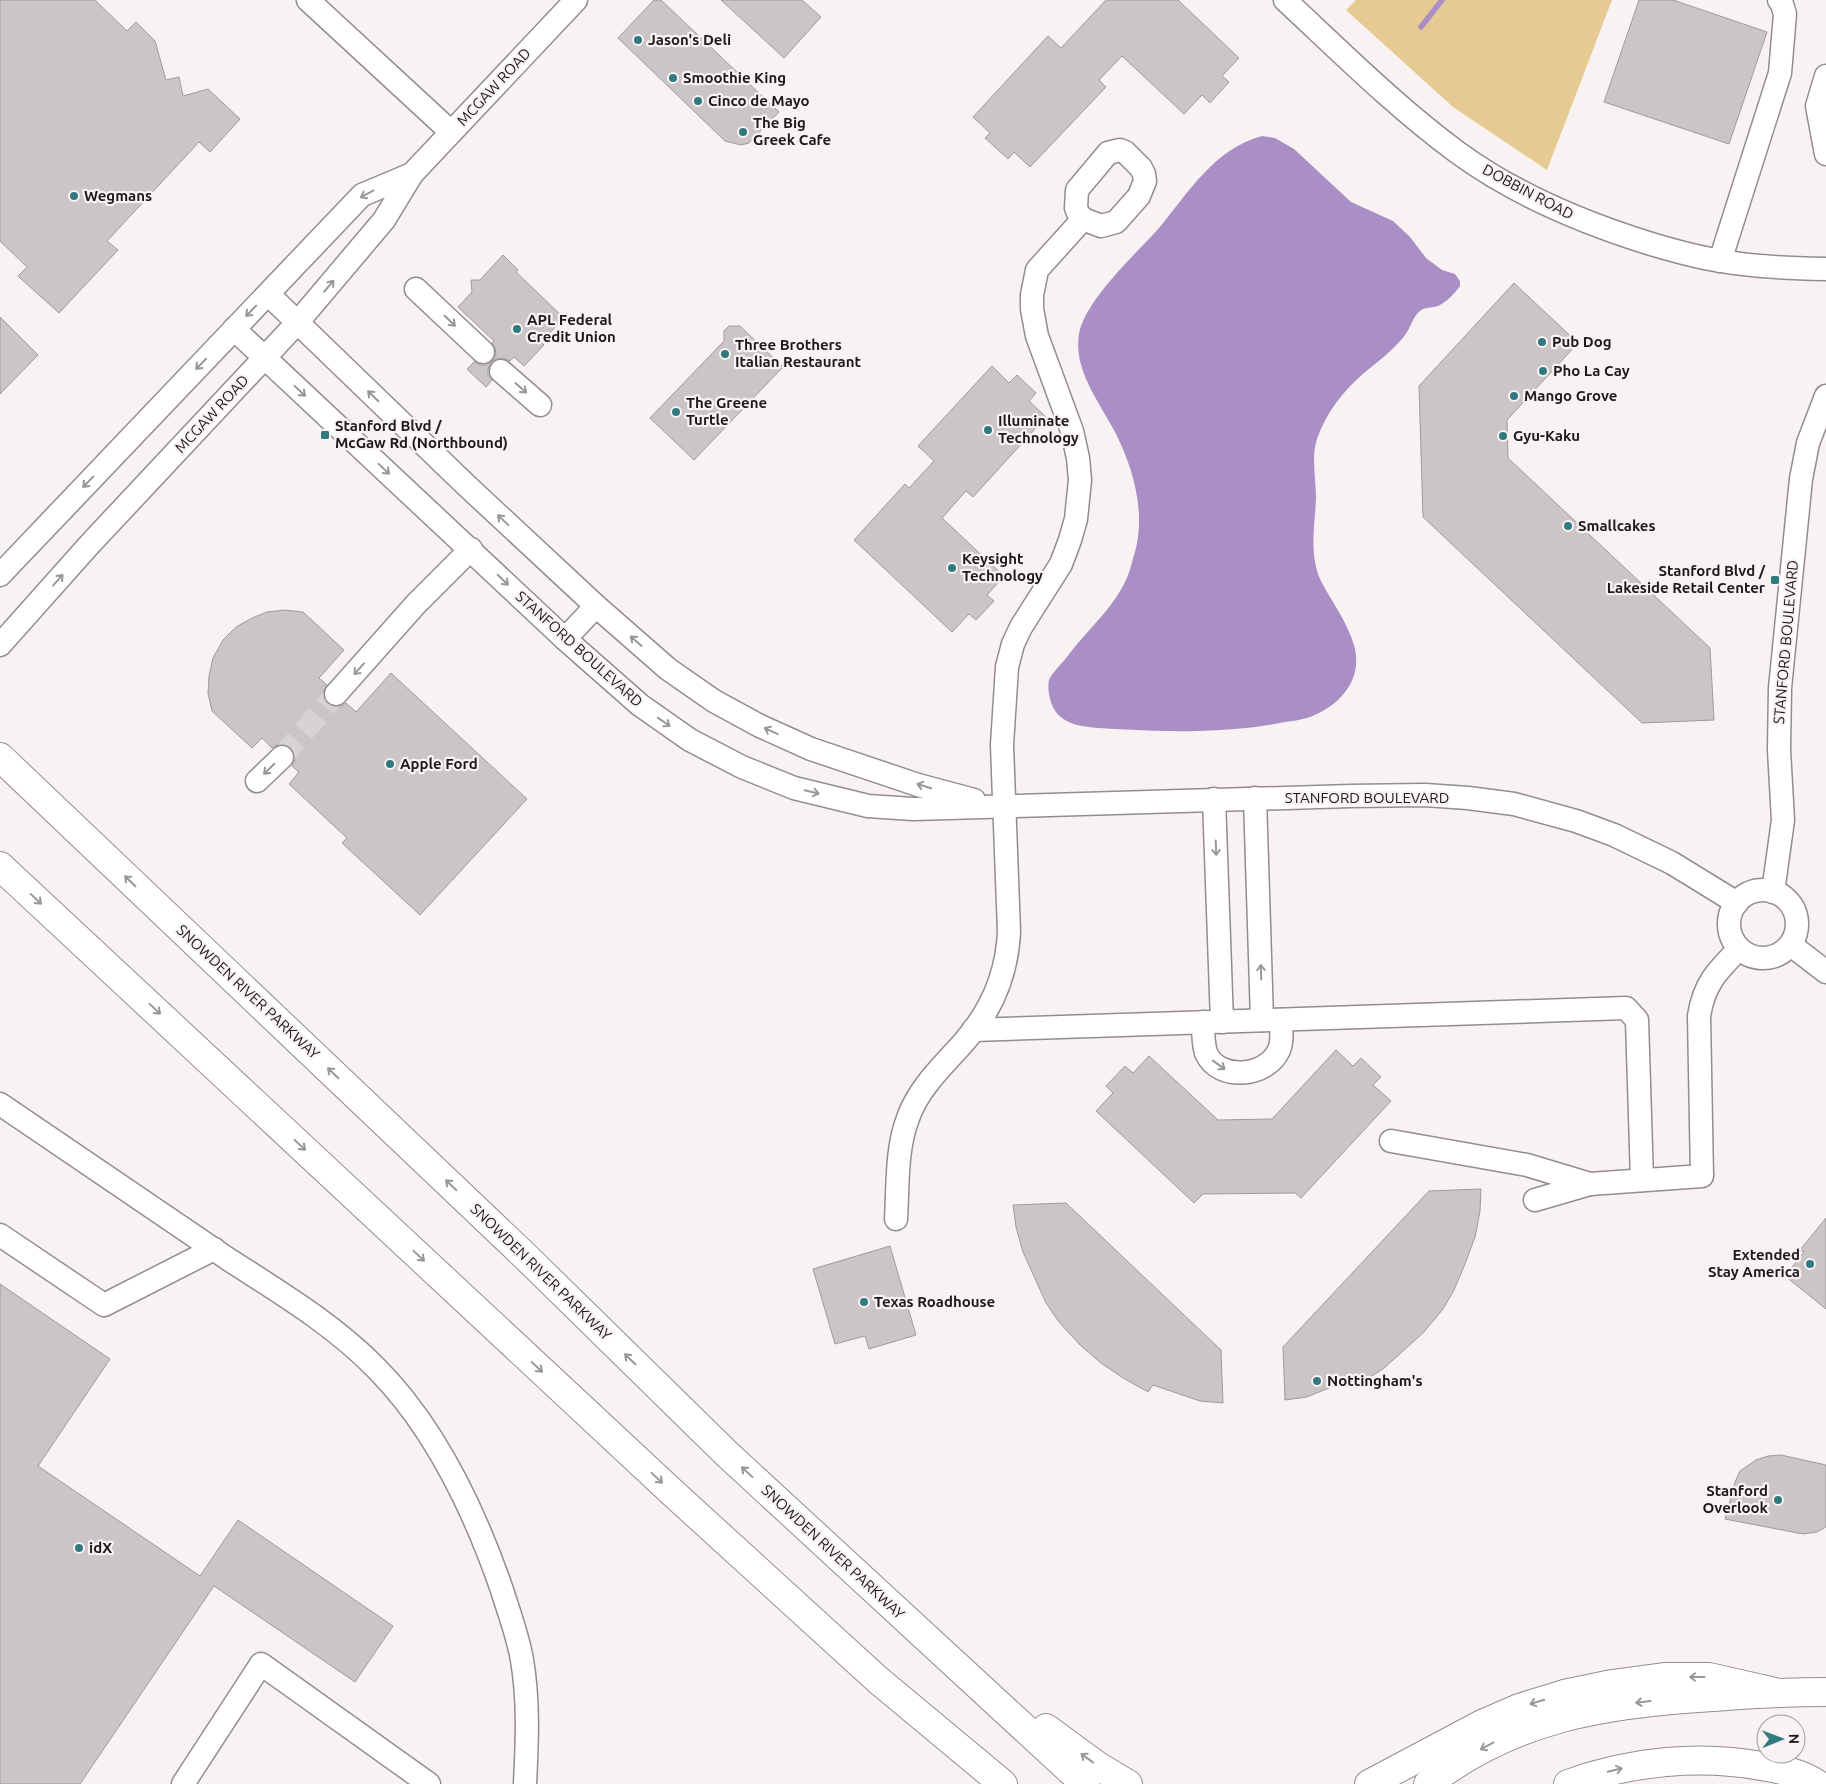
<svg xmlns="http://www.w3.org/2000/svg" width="1826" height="1784" viewBox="0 0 1826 1784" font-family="Ubuntu,sans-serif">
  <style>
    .green { fill: #e5ca92 }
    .water { fill: #a98fc6 }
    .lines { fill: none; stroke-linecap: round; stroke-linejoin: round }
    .stream { stroke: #a98fc6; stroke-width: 5.5 }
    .building { fill: #cbc5c8; stroke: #a09a9e }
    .minor-tunnel { stroke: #d8d2d2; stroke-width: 22; stroke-dasharray: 22 11; stroke-linecap: butt }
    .minor-casing { stroke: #948d8d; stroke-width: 25 }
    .major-casing { stroke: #948d8d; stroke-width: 30 }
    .minor { stroke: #fff; stroke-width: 22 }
    .major { stroke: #fff; stroke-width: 28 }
    .oneway { stroke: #999898 }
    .poi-dot { fill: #307a7f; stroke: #f9f2f2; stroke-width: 2 }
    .labels { text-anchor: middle; stroke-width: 4.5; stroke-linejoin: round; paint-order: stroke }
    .poi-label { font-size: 15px; font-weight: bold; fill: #1d1a1a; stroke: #f9f2f2; text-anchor: start }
    .street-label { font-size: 15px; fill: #1d1a1a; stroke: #f9f2f2 }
  </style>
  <rect width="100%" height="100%" fill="#f9f2f2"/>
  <!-- green -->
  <path class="green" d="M1356,0H1612L1547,170L1453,107L1346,10Z"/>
  <!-- water -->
  <path class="water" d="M1262,136L1275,138L1294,149L1351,202L1393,221L1410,237L1426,258L1442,270L1455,274L1460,281V286C1454,294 1447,302 1438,306C1433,308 1428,307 1423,309C1414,314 1412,324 1407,332C1397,348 1377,362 1364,373C1343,391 1326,413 1317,439C1311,457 1316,479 1316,498C1315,525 1309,553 1320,579C1331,601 1347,621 1354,645C1364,680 1339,707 1307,718C1300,720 1292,721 1285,722C1256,728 1227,730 1197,731C1169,732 1142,730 1115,729C1100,728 1085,728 1071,723C1064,720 1058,716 1054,709C1050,702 1047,689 1049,680C1052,673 1062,663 1067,657C1086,631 1112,610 1126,580C1130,572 1132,561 1135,552C1146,511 1133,467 1114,430C1099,402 1073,369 1079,334C1085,300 1136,254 1159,228C1189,192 1214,149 1262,136Z"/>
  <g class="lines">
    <!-- stream -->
    <path class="stream" d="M1421,27L1442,0"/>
  </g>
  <!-- building -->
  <g class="building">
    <path d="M0,0H95L127,31L136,22L155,41L166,80L179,77L183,96L208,89L240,119L210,152L199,142L107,241L118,250L59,313L18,276L27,267L0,241Z"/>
    <path d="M654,0H661L779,112L749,143L741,145L725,141L618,38Z"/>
    <path d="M721,0H802L821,17L784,58Z"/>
    <path d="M1106,0H1178L1239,58L1222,76L1229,82L1210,103L1202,95L1184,114L1122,56L1099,80L1106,87L1030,167L1014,152L1008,159L985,138L990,133L973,117L1048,36L1061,48Z"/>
    <path d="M1639,0H1673L1767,32L1729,144L1604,102Z"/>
    <path d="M503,255L518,270L516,272L564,318L541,342L544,345L524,366L514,357L510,361L503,358L496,359L491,362L488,369V375L492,380L486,387L467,369L474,362L480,365H486L492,361L496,355L495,348L492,343L494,341L458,307L472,292L471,280H480Z"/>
    <path d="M1514,283L1578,343L1507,420L1508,458L1710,648L1714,720L1642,723L1423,517L1419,386Z"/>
    <path d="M0,317L38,355L0,394Z"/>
    <path d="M729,326H740L783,367L694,460L650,418L724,341V331Z"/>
    <path d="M992,366L1009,383L1017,375L1036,393L1029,401L1046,417L973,497L966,491L942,518L1004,576L987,595L994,601L976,620L969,614L952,632L854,540L905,484L909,488L934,461L918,446Z"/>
    <path d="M285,610L303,612L344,650L319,678L327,685L323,692L324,699L328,704L333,707H340L346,703L356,712L391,673L527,799L420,915L342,843L347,838L289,784L299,772L292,766L295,760V754L291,748L286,745L279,744L272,748L262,738L252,748L212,711L208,693L209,676L213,658L223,640L236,627L252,618L267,612Z"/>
    <path d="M1336,1050L1353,1066L1361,1058L1381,1077L1373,1085L1391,1101L1301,1198L1295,1193L1203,1194L1194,1203L1096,1111L1113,1093L1106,1086L1125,1066L1133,1073L1149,1056L1218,1120L1272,1119Z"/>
    <path d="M1481,1189L1480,1211L1475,1237L1465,1264L1454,1290L1443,1309L1423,1333L1383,1369L1359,1384L1353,1378L1307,1397L1285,1400L1283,1347L1429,1191Z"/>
    <path d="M1066,1203L1221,1350L1223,1403L1200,1401L1153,1385L1148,1392L1123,1378L1101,1363L1080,1345L1059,1322L1046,1303L1023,1252L1016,1227L1013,1205Z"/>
    <path d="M1826,1218V1309L1785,1276L1804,1252L1800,1250Z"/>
    <path d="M890,1246L916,1335L869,1349L865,1336L835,1344L813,1269Z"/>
    <path d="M0,1284L110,1359L38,1466L200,1576L238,1520L393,1626L355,1682L214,1586L80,1784H0Z"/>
    <path d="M1781,1455L1826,1465V1527L1817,1532L1803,1534L1725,1519L1735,1482L1740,1471L1756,1460L1768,1456Z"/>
  </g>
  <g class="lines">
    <!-- minor-tunnel -->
    <path class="minor-tunnel" d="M282,757L336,694"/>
    <defs>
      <g id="minor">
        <path d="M308,0L451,132"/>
        <path d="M1285,0C1341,52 1396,107 1457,152C1514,194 1581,222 1648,243C1671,250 1696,257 1721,261C1756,267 1791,268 1826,269"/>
        <path d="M1826,76L1817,106L1826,154"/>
        <path d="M1720,261L1780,73L1785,14L1782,4L1779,0"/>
        <path d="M416,289L483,352"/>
        <path d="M268,294L466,485L596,606L668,669L714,701L760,726L811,749L918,785L974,800"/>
        <path d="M234,329L565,639L640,705L690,740L742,767L794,788L868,806L913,809L1351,796L1425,795L1468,798L1514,804L1576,821L1614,835L1672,863L1737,903"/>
        <path d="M501,371L540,405"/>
        <path d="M0,575L362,195L412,174"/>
        <path d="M565,639L596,606"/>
        <path d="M0,645L90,544L297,323L384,220L412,174L576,0"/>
        <path d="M336,694L416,604L471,549"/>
        <path d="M257,781L282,757"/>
        <path d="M1255,798L1262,1020"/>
        <path d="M1214,799L1222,1022"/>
        <circle cx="1763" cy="924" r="34"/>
        <path d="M1773,892L1783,820L1779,750L1780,688L1801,479L1808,443L1826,396"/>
        <path d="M1791,945L1826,972"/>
        <path d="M1203,1022C1203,1033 1203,1043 1206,1053C1219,1082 1267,1077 1279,1050C1283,1041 1281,1030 1281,1020"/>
        <path d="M973,1030L1626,1008L1637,1020L1642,1180"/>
        <path d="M0,1104C76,1156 152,1207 228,1259C279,1292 333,1324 376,1368C435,1427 475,1512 502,1590C509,1613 518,1636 522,1660C529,1701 527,1743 525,1784"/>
        <path d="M1391,1141L1527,1165L1590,1184"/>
        <path d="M1535,1200L1590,1184L1702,1176L1699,1016C1704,984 1717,971 1739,949"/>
        <path d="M896,1219C898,1186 896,1149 908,1118C919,1087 943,1066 964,1042C992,1010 1007,974 1009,932L1002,745L1007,667L1013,644L1021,627L1061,564L1070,540L1076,519L1080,480L1078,458L1072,431L1037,336L1032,309V295L1037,270L1083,219L1101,226L1116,222L1139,196L1145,181L1144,174L1141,168L1125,152L1120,150L1108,153L1077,190L1076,208L1078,213L1083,219"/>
        <path d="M0,1235L104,1305L214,1249"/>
        <path d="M183,1784L261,1664L429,1784"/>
      </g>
      <g id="major">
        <path d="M0,757L526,1257L727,1454L1085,1784"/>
        <path d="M0,866L674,1494L878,1680L1003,1784"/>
        <path d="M1046,1728L1098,1766L1128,1784"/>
        <path d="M1369,1784L1482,1724L1519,1708L1564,1694L1612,1684L1664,1677H1709L1779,1693"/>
        <path d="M1428,1784C1514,1717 1608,1703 1713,1697C1750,1694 1788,1692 1826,1692"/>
        <path d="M1568,1784C1631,1761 1701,1754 1767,1767C1784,1770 1803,1774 1817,1784"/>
      </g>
    </defs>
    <!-- minor casing -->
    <use href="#minor" class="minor-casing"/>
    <!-- major casing -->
    <use href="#major" class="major-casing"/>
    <!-- minor -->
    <use href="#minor" class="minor"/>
    <!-- major -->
    <use href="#major" class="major"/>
  </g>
  <!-- one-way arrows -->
  <defs><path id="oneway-shaft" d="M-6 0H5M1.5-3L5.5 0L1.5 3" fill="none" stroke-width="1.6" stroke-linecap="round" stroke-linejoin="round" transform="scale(1.25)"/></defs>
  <g class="oneway">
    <use href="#oneway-shaft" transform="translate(367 194) rotate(152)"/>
    <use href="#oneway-shaft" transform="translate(329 286) rotate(-50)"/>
    <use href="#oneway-shaft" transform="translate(251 311) rotate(134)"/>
    <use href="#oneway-shaft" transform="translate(450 321) rotate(44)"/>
    <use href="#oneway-shaft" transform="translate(201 364) rotate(134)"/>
    <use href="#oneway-shaft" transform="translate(521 388) rotate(41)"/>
    <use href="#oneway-shaft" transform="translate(300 391) rotate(43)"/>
    <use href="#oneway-shaft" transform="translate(373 396) rotate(-136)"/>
    <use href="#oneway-shaft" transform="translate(384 469) rotate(43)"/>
    <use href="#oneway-shaft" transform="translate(88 482) rotate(134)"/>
    <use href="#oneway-shaft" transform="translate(503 520) rotate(-137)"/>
    <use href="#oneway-shaft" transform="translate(58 580) rotate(-48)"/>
    <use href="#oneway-shaft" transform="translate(503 580) rotate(44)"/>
    <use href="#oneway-shaft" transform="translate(636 641) rotate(-139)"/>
    <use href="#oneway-shaft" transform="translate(359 669) rotate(132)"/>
    <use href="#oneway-shaft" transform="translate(664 722) rotate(35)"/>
    <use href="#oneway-shaft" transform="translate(771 731) rotate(-155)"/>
    <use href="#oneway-shaft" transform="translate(269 769) rotate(135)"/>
    <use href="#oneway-shaft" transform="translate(924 786) rotate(-163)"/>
    <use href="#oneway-shaft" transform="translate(812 792) rotate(14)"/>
    <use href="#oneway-shaft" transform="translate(1216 848) rotate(88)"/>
    <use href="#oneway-shaft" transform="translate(130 881) rotate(-136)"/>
    <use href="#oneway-shaft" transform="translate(36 899) rotate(43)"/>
    <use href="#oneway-shaft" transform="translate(1261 972) rotate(-92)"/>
    <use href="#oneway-shaft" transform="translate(155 1009) rotate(43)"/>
    <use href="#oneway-shaft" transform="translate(1219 1065) rotate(36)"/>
    <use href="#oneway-shaft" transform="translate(333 1073) rotate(-136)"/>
    <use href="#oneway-shaft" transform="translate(300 1145) rotate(43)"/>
    <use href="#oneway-shaft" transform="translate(451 1185) rotate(-136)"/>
    <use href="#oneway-shaft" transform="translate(419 1256) rotate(43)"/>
    <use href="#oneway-shaft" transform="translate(630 1359) rotate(-136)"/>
    <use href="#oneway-shaft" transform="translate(537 1367) rotate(43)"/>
    <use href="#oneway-shaft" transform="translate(747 1472) rotate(-137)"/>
    <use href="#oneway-shaft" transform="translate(657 1478) rotate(43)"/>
    <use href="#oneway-shaft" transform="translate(1697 1677) rotate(180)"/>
    <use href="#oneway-shaft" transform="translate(1537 1702) rotate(163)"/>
    <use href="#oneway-shaft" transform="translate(1643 1702) rotate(173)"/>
    <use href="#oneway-shaft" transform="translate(1487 1746) rotate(152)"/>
    <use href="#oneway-shaft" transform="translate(1087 1758) rotate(-144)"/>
    <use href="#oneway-shaft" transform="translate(1615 1770) rotate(-14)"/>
  </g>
  <!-- markers -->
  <g class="poi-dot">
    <circle cx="638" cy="40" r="5"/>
    <circle cx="673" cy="78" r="5"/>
    <circle cx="698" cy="101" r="5"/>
    <circle cx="743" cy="132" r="5"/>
    <circle cx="74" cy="196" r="5"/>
    <circle cx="517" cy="329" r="5"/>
    <circle cx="1542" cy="342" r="5"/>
    <circle cx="725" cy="354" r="5"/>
    <circle cx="1543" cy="371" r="5"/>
    <circle cx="1514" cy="396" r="5"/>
    <circle cx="676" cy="412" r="5"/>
    <circle cx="988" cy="430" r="5"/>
    <rect x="320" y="430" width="10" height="10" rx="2.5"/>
    <circle cx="1503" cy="436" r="5"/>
    <circle cx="1568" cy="526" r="5"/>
    <circle cx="952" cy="568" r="5"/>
    <rect x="1770" y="575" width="10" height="10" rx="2.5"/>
    <circle cx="390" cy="764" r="5"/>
    <circle cx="1810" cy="1264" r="5"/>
    <circle cx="864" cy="1302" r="5"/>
    <circle cx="1317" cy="1381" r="5"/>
    <circle cx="1778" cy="1500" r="5"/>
    <circle cx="79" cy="1548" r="5"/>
  </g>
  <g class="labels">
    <!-- poi labels -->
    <g class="poi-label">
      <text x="648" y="45">Jason's Deli</text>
      <text x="683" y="83">Smoothie King</text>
      <text x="708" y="106">Cinco de Mayo</text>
      <text x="753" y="128">The Big<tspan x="753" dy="17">Greek Cafe</tspan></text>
      <text x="84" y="201">Wegmans</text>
      <text x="527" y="325">APL Federal<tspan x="527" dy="17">Credit Union</tspan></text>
      <text x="1552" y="347">Pub Dog</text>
      <text x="735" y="350">Three Brothers<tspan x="735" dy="17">Italian Restaurant</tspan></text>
      <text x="1553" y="376">Pho La Cay</text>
      <text x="1524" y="401">Mango Grove</text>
      <text x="686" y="408">The Greene<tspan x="686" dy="17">Turtle</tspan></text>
      <text x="998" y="426">Illuminate<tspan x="998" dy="17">Technology</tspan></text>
      <text x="335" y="431">Stanford Blvd /<tspan x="335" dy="17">McGaw Rd (Northbound)</tspan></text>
      <text x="1513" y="441">Gyu-Kaku</text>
      <text x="1578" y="531">Smallcakes</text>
      <text x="962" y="564">Keysight<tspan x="962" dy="17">Technology</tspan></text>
      <text x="1765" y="576" text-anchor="end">Stanford Blvd /<tspan x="1765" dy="17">Lakeside Retail Center</tspan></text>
      <text x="400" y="769">Apple Ford</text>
      <text x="1800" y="1260" text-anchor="end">Extended<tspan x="1800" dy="17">Stay America</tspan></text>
      <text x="874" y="1307">Texas Roadhouse</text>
      <text x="1327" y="1386">Nottingham's</text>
      <text x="1768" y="1496" text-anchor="end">Stanford<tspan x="1768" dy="17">Overlook</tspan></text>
      <text x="89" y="1553">idX</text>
    </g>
    <!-- street labels -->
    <g class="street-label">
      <text transform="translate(494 87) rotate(-47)" y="5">MCGAW ROAD</text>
      <text transform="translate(1528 192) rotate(28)" y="5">DOBBIN ROAD</text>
      <text transform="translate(212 414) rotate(-47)" y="5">MCGAW ROAD</text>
      <text transform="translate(1786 642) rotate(-85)" y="5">STANFORD BOULEVARD</text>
      <text transform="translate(579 649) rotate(42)" y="5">STANFORD BOULEVARD</text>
      <text x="1367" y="803">STANFORD BOULEVARD</text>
      <text transform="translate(248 992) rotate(43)" y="5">SNOWDEN RIVER PARKWAY</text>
      <text transform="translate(541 1272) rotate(44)" y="5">SNOWDEN RIVER PARKWAY</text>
      <text transform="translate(833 1552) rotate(43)" y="5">SNOWDEN RIVER PARKWAY</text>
    </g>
  </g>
  <!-- north arrow -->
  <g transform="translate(1781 1739) rotate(89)"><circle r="24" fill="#f9f2f2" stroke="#a19c9c"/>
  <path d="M0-4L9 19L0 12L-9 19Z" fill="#307a7f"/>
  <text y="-8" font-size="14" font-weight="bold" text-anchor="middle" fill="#1d1a1a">N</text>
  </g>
</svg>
